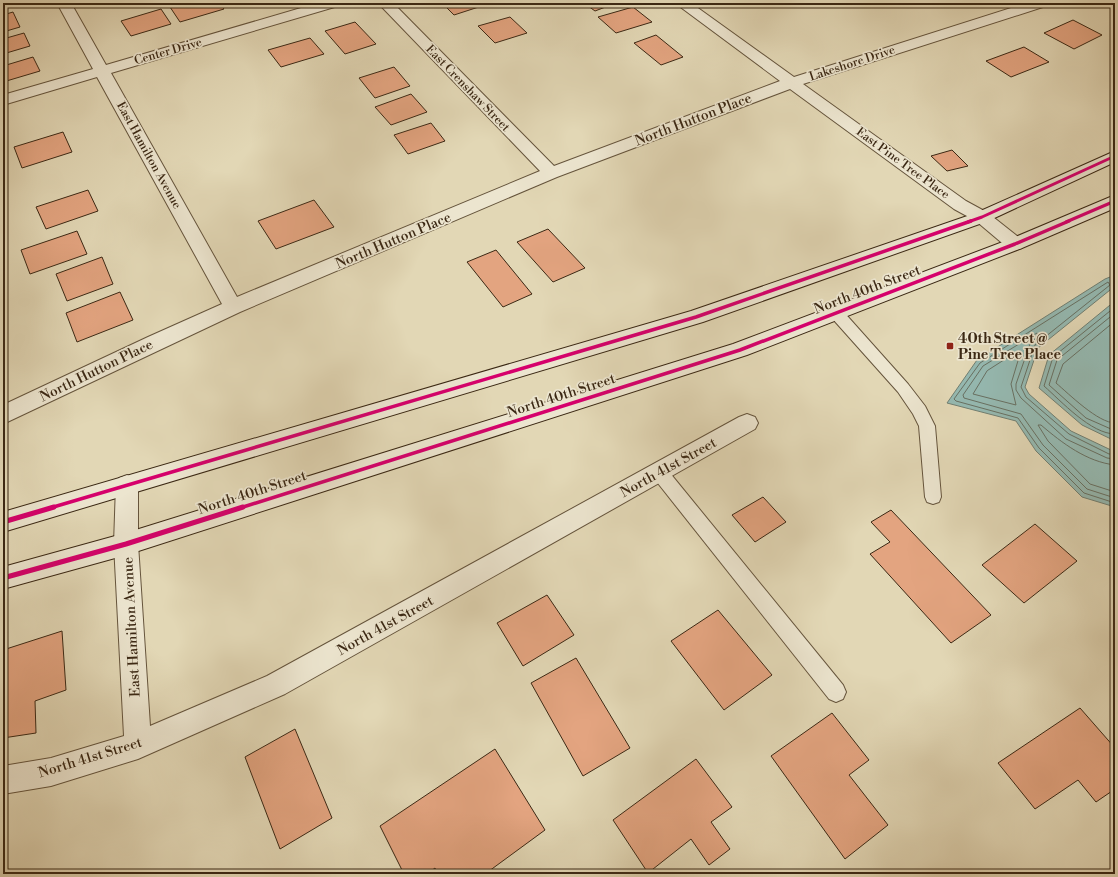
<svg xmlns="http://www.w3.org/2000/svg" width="1118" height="877" viewBox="0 0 1118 877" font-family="'Libre Bodoni',serif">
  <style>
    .water { fill: #95b9b1; stroke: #717f72 }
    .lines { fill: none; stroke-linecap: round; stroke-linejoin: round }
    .shore { stroke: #687062; stroke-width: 1 }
    .building { fill: #e3a480; stroke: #3b2814 }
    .service-casing { stroke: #65543c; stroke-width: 2 }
    .minor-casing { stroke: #65543c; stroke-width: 2 }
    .secondary-casing { stroke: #3b2814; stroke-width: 2 }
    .service { fill: #ece5cf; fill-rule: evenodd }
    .minor { fill: #ece5cf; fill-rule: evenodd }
    .secondary { fill: #ece5cf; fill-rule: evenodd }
    .cycleway-far2-casing { stroke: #ece5cf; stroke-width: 5 }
    .cycleway-far1-casing { stroke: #ece5cf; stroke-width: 6 }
    .cycleway-casing { stroke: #ece5cf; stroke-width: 8 }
    .cycleway-far2 { stroke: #d6006c; stroke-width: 3 }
    .cycleway-far1 { stroke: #d6006c; stroke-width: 3.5 }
    .cycleway { stroke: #d6006c; stroke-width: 5 }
    .poi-dot { fill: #8f2418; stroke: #ece5cf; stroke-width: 1.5 }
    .labels { text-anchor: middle; stroke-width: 3.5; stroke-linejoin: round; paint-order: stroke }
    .far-street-label { font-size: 12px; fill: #3b2814; stroke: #ece5cf }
    .street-label { font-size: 14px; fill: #3b2814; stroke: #ece5cf }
    .poi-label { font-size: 14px; font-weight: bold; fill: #3b2814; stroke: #ece5cf; text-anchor: start }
  </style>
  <rect width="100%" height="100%" fill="#e2d7b5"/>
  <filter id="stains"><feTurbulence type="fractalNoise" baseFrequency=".005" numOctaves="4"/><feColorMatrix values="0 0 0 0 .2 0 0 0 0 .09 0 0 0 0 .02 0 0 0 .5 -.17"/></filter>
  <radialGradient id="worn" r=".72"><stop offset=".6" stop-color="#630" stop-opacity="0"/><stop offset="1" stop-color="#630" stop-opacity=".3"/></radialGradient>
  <!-- water -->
  <g class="water">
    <path d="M1115,275V286L1038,348L1025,387L1029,394L1071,431L1111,450H1115V507L1082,497L1036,451L1016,421L947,403L977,360L1105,279Z"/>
    <path d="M1115,301V437L1111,439L1082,425L1039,388L1049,355Z"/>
  </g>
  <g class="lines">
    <!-- shore -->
    <g class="shore">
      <path d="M1115,307L1053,357L1044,386C1061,401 1091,434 1115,434"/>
      <path d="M1115,313L1057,360L1049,385L1086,418L1111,429H1115"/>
      <path d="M1115,321L1063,364L1056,383C1069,394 1098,423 1115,423"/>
      <path d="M1017,352L1020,354L1011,384L1016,405L973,394L987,371Z"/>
      <path d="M1115,454H1109L1069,434L1026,397L1021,387L1035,345L1110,285L1108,282L980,363L954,399L956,401L1018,418L1039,448L1084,493L1115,503"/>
      <path d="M1115,459L1107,458L1066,439L1021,398L1016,390V384L1030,344L1038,336L1037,333L983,366L963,395L964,398L1021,414L1043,445L1087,489L1115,498"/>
      <path d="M1115,465C1087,462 1062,443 1041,425H1038L1048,441L1090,484L1115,492"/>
    </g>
  </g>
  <!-- building -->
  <g class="building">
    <path d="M3,3H13L14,6L3,8Z"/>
    <path d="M172,3H219L224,9L180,22L168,4Z"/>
    <path d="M442,3H491L454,15Z"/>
    <path d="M584,3H616L595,11Z"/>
    <path d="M633,7L652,22L616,33L598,17Z"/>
    <path d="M161,9L171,24L131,36L121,21Z"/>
    <path d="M13,12L20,27L3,32V15Z"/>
    <path d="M510,17L527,33L495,43L478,26Z"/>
    <path d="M1073,20L1102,35L1074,49L1044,33Z"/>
    <path d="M355,22L376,44L345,54L325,31Z"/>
    <path d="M24,33L30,46L3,54V39Z"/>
    <path d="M656,35L683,57L661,65L634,43Z"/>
    <path d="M310,38L324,54L281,67L268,50Z"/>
    <path d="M1024,47L1049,62L1011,77L986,61Z"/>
    <path d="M33,57L40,71L3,82V66Z"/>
    <path d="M394,67L410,86L375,98L359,78Z"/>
    <path d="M411,94L427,112L391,125L375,107Z"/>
    <path d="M431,123L445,141L408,154L394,135Z"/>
    <path d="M63,132L72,152L22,168L14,147Z"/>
    <path d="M952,150L968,166L947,171L931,156Z"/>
    <path d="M88,190L98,211L46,229L36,207Z"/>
    <path d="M314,200L334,227L276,249L258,221Z"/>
    <path d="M548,229L585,268L553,282L517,242Z"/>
    <path d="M77,231L87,254L30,274L21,250Z"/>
    <path d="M496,250L532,294L503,307L467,262Z"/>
    <path d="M102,257L113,284L67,301L56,274Z"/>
    <path d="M120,292L133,320L77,342L66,313Z"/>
    <path d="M763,497L786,522L755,542L732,515Z"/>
    <path d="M891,510L991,615L951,643L870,554L890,542L871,522Z"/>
    <path d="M1035,524L1077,561L1024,603L982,565Z"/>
    <path d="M547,595L574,635L523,666L497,623Z"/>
    <path d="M718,610L772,675L724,710L671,641Z"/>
    <path d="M62,631L66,690L35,701L36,733L3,738V650Z"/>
    <path d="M576,658L630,748L583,776L531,683Z"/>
    <path d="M1080,708L1115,748V789L1096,802L1078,780L1035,809L998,763Z"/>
    <path d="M832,713L869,760L849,775L888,825L845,859L771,756Z"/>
    <path d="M295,729L332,818L280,849L245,757Z"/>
    <path d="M495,749L545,830L485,874H438L435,868L427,874H404L380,826Z"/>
    <path d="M696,759L732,807L711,822L730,849L709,865L691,839L648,873L613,820Z"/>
  </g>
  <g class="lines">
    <defs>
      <g id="service">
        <path d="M836,308L841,309L908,384L925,406L935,426L941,497L939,502L933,504L927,502L925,497L919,426L913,414L898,392L831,317L829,313L831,309Z"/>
        <path d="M659,465L665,467L843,685L846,692L843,699L836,702L829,699L653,477L651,472L653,467Z"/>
      </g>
      <g id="minor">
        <path d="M57,3H71L106,65L318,3H340L338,6L111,73L237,297L540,171L378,3H393L554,166L780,81L675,3H691L794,77L1027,3H1048L1046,6L803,84L966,201L988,213L1022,240L1024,244L1022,248L1015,250L1008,248L976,221L954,209L790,89L557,177L240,312L3,424V405L148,337L222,304L97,77L3,105V95L93,69Z"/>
        <path d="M747,414L755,417L758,423L755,429L285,694L138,759L51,786L3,794V766L51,758L124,736L114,544L116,485L119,478L127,475L135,478L138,485V544L150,726L267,676L739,417Z"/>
      </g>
      <g id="secondary">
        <path d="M1115,151V162L988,221L703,322L3,532V512L691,311L976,213Z"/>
        <path d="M1115,195V208L1022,248L747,355L126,555L3,589V567L126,533L733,344L1008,240Z"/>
      </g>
    </defs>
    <!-- service casing -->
    <use href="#service" class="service-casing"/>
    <!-- minor casing -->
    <use href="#minor" class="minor-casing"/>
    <!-- secondary casing -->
    <use href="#secondary" class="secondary-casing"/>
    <!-- service -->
    <use href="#service" class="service"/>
    <!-- minor -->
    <use href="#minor" class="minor"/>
    <!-- secondary -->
    <use href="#secondary" class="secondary"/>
    <defs>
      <g id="cycleway-far2">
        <path d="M968,222L982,217L1115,156"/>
        <path d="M1066,222L1115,201"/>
      </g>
      <g id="cycleway-far1">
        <path d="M50,508L696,317L971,221"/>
        <path d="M240,508L740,350L1015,244L1069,221"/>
      </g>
      <g id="cycleway">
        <path d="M3,522L54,507"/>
        <path d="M3,578L126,544L243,507"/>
      </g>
    </defs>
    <!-- cycleway-far2 casing -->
    <use href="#cycleway-far2" class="cycleway-far2-casing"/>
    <!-- cycleway-far1 casing -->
    <use href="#cycleway-far1" class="cycleway-far1-casing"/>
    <!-- cycleway casing -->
    <use href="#cycleway" class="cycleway-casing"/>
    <!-- cycleway-far2 -->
    <use href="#cycleway-far2" class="cycleway-far2"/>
    <!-- cycleway-far1 -->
    <use href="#cycleway-far1" class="cycleway-far1"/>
    <!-- cycleway -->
    <use href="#cycleway" class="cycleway"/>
  </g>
  <!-- markers -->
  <rect class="poi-dot" x="946" y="342" width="8" height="8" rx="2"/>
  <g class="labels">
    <!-- far-street labels -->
    <g class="far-street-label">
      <text transform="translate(168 51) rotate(-16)" y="4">Center Drive</text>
      <text transform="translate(852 63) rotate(-18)" y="4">Lakeshore Drive</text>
      <text transform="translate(468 88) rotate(46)" y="4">East Crenshaw Street</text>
      <text transform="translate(149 155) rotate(61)" y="4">East Hamilton Avenue</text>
      <text transform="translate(903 163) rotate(36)" y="4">East Pine Tree Place</text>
    </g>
    <!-- street labels -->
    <g class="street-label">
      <text transform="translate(693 119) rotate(-21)" y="5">North Hutton Place</text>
      <text transform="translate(393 240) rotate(-23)" y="5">North Hutton Place</text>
      <text transform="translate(867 289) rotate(-21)" y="5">North 40th Street</text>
      <text transform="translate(96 370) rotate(-26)" y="5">North Hutton Place</text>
      <text transform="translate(561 395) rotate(-18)" y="5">North 40th Street</text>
      <text transform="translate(668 467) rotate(-29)" y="5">North 41st Street</text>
      <text transform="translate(252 492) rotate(-18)" y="5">North 40th Street</text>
      <text transform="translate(385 625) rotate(-29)" y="5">North 41st Street</text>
      <text transform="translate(131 627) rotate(-93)" y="5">East Hamilton Avenue</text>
      <text transform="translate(90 757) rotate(-17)" y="5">North 41st Street</text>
    </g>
    <!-- poi labels -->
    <g class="poi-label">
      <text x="958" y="343">40th Street @<tspan x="958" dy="16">Pine Tree Place</tspan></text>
    </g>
  </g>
  <!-- margin -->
  <rect width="1118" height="877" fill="none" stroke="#e2d7b5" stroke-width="16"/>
  <rect x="4" y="4" width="1110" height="869" fill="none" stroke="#3b2814" stroke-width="2"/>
  <rect x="8" y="8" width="1102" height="861" fill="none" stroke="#3b2814"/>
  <rect width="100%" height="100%" filter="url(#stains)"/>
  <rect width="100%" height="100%" fill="url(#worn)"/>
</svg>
